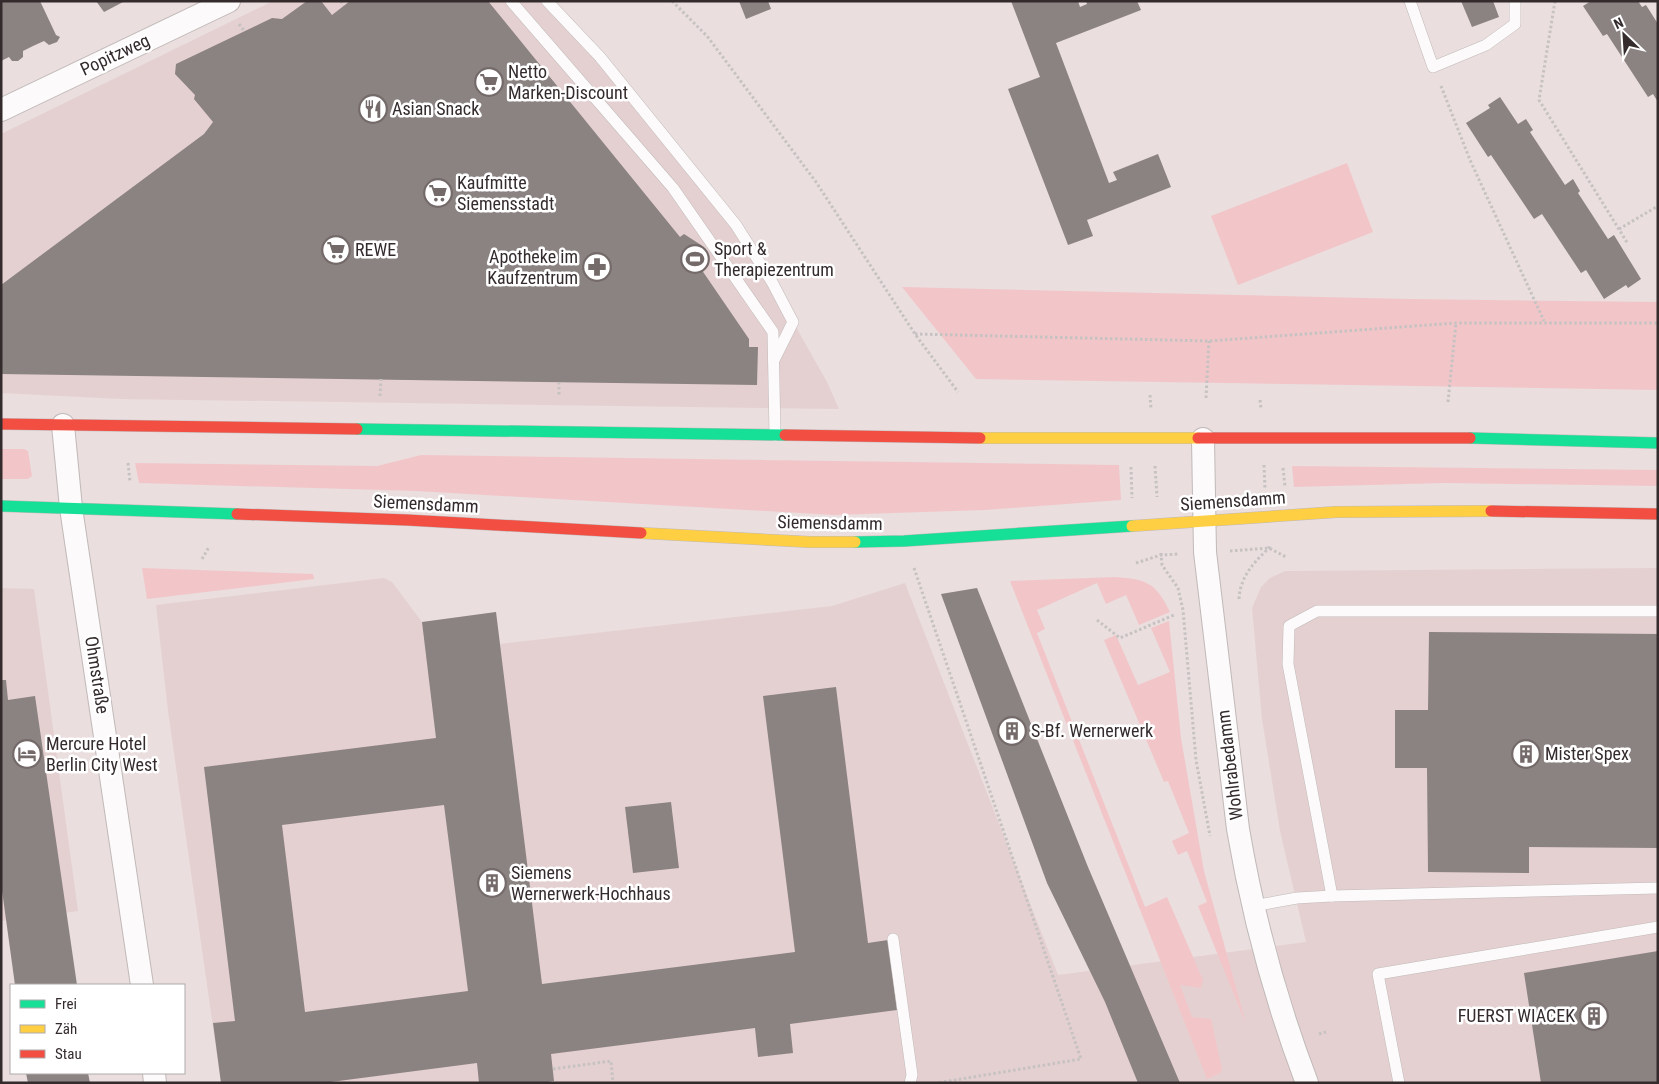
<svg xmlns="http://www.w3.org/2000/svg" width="1659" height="1084" viewBox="0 0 1659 1084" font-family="'Roboto Condensed',sans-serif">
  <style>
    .built { fill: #e5d0d1 }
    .green { fill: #f2c6c9 }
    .building { fill: #8b8282; fill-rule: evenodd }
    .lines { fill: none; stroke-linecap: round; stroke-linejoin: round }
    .lane-casing { stroke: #c1b9b9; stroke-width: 12 }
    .street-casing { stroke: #c1b9b9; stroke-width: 24 }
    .fast-casing { stroke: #c1b9b9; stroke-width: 12 }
    .slow-casing { stroke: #c1b9b9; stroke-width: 12 }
    .jam-casing { stroke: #c1b9b9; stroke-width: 12 }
    .path { stroke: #c6c2c2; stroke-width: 3; stroke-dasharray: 2.5 2.5; stroke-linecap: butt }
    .lane { stroke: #fcfafa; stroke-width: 11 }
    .street { stroke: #fcfafa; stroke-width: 22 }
    .fast { stroke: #16e098; stroke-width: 11 }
    .slow { stroke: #ffcf43; stroke-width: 11 }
    .jam { stroke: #f24e42; stroke-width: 11 }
    .labels { text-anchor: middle; stroke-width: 5; stroke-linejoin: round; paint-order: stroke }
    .street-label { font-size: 18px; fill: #342b2c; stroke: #fff }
    .poi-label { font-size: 18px; fill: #342b2c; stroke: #fff; text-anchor: start }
  </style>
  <rect width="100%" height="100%" fill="#eadede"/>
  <!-- built -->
  <g class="built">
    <path d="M273,1H552L730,210L827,382L839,409L120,399L1,393V134Z"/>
    <path d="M1658,568V1083H221L168,711L156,605L384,578L392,582L422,622L496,612L500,644L832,606L905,583L1058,975L1306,942L1280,831L1262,719L1252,608L1261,587L1270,578L1285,571H1296Z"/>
    <path d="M1,588L34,589L78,911L1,921Z"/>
  </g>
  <!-- green -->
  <g class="green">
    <path d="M1347,163L1373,232L1238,285L1211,216Z"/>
    <path d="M902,287L1409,299L1658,302V390L976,379Z"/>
    <path d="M1,449H24L28,451L32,476L28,479H1Z"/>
    <path d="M421,455L1119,465L1121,500L985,510L834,515L416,491L139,483L135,463L377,466Z"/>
    <path d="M1292,466L1658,470V486L1444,483L1294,487Z"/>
    <path d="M142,568L313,574L314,579L147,599Z"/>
    <path d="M1115,577C1147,579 1156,583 1170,612L1139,625L1126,595L1106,604L1097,583L1037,610L1045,629L1037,633L1145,907L1167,897L1203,980L1201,988L1180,985L1192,1017L1211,1019L1222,1069L1220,1073L1207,1079L1010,581Z"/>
    <path d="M1169,621L1181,738L1204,871L1246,1024L1198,906L1207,902L1187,851L1178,855L1172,841L1189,833L1168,781L1164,782L1104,640L1116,635L1138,685L1170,672L1151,628Z"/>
  </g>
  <!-- building -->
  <g class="building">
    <path d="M1,1H40L56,35L60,37L57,42L49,45L44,41L33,46L23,51V57L18,61H12L9,57L1,61Z"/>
    <path d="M96,1H125L104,12Z"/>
    <path d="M307,1H321L332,15L350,1H488L680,237L684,234L701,245L708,255L697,263L749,339V347H758L757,385L1,374V285L204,134L213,122L194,99L195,95L175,74L176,64L272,18L282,19Z"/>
    <path d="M739,1H768L771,9L746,19Z"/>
    <path d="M1011,1H1078L1080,7L1087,4L1086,1H1137L1141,10L1056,43L1109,183L1117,180L1113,172L1158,154L1171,187L1087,220L1093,236L1068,245L1008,89L1040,77Z"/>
    <path d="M1461,1H1493L1499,17L1472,27Z"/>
    <path d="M1591,1H1638L1642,7L1646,5L1658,24V102L1653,94L1648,97L1607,34L1603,36L1583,6Z"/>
    <path d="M1500,97L1518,124L1526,119L1533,130L1530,132L1565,185L1573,179L1580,191L1578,193L1608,239L1614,235L1641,279L1628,288L1626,285L1604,299L1586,270L1581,273L1542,214L1534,219L1491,155L1488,157L1466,123L1490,108L1488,105Z"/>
    <path d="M977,588L1088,867L1180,1083H1138L1105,1002L1047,883L941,594Z"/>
    <path d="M496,612L542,984L795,952L763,696L836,687L868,943L888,940L897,1010L790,1024L793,1053L758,1057L755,1028L551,1054L554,1081L542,1083H479L477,1063L323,1083H221L213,1023L235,1021L204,767L436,738L422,622ZM444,805L468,991L305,1012L282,825Z"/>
    <path d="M1429,632L1658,634V848L1529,847V873L1428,872L1427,768H1395V710H1428Z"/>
    <path d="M1,680H6L8,700L35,696L77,985H15L1,883Z"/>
    <path d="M671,802L679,868L633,873L625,807Z"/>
    <path d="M1658,951V1083H1541L1524,973Z"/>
    <path d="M26,1073H88L90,1083H28Z"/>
  </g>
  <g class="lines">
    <defs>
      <g id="lane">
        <path d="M511,1L673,188L773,332L775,435"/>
        <path d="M547,1L600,57L736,225L772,282L793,322L774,360"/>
        <path d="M1410,1L1433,67L1486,45L1515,24V1"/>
        <path d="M1332,896L1288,664L1289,626L1317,611H1658"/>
        <path d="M1253,906L1297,898L1332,896L1658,888"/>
        <path d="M893,939L912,1075L910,1083"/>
        <path d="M1399,1083L1378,974L1658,927"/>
      </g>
      <g id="street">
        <path d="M1,110L229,1"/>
        <path d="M63,425L71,508L142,985"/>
        <path d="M1203,439L1205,552L1238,829C1253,917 1275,999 1307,1083"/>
        <path d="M154,1073L155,1083"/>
      </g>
      <g id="fast">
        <path d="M357,429L785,435"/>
        <path d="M1470,438L1658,443"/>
        <path d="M1,506L237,514"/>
        <path d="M855,542L904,541L1132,526"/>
      </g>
      <g id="slow">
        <path d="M980,438H1198"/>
        <path d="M1132,526L1336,512L1491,511"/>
        <path d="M641,533L810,542H855"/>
      </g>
      <g id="jam">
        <path d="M1,424L357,429"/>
        <path d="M785,435L980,438"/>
        <path d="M1198,438H1470"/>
        <path d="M1491,511L1658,514"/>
        <path d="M237,514L407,520L641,533"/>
      </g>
    </defs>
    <!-- lane casing -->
    <use href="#lane" class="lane-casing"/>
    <!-- street casing -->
    <use href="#street" class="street-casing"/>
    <!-- fast casing -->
    <use href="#fast" class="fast-casing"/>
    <!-- slow casing -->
    <use href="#slow" class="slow-casing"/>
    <!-- jam casing -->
    <use href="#jam" class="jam-casing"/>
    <!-- path -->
    <g class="path">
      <path d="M341,1L343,6"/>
      <path d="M672,1L707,36L816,182L915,334L958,392"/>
      <path d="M1555,1L1539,100L1628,244"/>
      <path d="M239,24L245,32"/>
      <path d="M1441,86L1470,160L1544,321"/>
      <path d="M1619,229L1658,206"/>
      <path d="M915,334L1209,341L1456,323H1658"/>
      <path d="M559,382V397"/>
      <path d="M1150,395L1151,409"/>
      <path d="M380,396L381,379"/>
      <path d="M1206,398L1209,341"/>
      <path d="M1260,400L1261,409"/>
      <path d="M1448,402L1456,323"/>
      <path d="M128,463L130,482"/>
      <path d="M1264,465L1265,489"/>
      <path d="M1155,466L1157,497"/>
      <path d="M1131,467L1132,498"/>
      <path d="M1283,468L1285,487"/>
      <path d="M1230,551L1269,548L1286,557"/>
      <path d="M1161,553L1162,565L1178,588L1183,610L1196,760L1210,836"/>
      <path d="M202,559L209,547"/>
      <path d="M1136,563L1161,555L1179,554"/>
      <path d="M914,568L1081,1059L937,1083"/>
      <path d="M1239,599C1240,577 1254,562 1269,548V545"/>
      <path d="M1097,620L1120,638L1174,615"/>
      <path d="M1319,1034L1326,1032"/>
      <path d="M553,1069L611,1061L613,1083"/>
    </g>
    <!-- lane -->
    <use href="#lane" class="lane"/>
    <!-- street -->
    <use href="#street" class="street"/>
    <!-- fast -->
    <use href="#fast" class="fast"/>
    <!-- slow -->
    <use href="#slow" class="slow"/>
    <!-- jam -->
    <use href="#jam" class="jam"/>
  </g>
  <!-- icons -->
  <defs>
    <symbol id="supermarket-ring" viewBox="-11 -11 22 22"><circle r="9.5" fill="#fff" stroke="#746a6a" stroke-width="1.5"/><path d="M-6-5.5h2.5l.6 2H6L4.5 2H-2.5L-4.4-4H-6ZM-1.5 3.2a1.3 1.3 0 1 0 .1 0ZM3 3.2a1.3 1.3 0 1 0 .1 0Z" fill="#746a6a"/></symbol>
    <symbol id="restaurant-ring" viewBox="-11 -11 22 22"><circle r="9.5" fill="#fff" stroke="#746a6a" stroke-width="1.5"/><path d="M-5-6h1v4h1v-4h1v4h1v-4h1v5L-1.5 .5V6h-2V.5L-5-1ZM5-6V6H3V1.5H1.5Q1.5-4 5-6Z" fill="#746a6a"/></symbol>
    <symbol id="stadium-ring" viewBox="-11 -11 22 22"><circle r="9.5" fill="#fff" stroke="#746a6a" stroke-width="1.5"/><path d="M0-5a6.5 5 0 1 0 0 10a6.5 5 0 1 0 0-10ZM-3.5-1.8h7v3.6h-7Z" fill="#746a6a"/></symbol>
    <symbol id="pharmacy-ring" viewBox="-11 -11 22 22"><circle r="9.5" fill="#fff" stroke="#746a6a" stroke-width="1.5"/><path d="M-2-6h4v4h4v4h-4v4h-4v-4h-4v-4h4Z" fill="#746a6a"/></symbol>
    <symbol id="building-ring" viewBox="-11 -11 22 22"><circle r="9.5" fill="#fff" stroke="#746a6a" stroke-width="1.5"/><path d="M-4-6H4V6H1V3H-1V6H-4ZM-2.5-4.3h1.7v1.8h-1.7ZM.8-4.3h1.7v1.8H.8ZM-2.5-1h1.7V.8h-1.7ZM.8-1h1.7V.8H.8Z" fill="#746a6a"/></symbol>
    <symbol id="hotel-ring" viewBox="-11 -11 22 22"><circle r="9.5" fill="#fff" stroke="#746a6a" stroke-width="1.5"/><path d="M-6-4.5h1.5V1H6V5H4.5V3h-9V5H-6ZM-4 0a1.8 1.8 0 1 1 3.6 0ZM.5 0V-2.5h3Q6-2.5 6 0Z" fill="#746a6a"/></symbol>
  </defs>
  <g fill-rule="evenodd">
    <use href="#supermarket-ring" x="473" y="66" width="32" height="32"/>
    <use href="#restaurant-ring" x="357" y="93" width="32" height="32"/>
    <use href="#supermarket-ring" x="422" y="177" width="32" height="32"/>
    <use href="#supermarket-ring" x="320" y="234" width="32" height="32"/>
    <use href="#stadium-ring" x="679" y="243" width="32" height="32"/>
    <use href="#pharmacy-ring" x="581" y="251" width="32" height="32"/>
    <use href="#building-ring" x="996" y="715" width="32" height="32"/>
    <use href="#hotel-ring" x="11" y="738" width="32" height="32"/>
    <use href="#building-ring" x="1510" y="738" width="32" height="32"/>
    <use href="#building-ring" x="476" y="867" width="32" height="32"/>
    <use href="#building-ring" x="1578" y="1000" width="32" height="32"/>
  </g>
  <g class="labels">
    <!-- street labels -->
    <g class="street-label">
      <text transform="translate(115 55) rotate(-25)" y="6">Popitzweg</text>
      <text transform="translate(1233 501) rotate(-4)" y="6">Siemensdamm</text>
      <text transform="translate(426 504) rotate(3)" y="6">Siemensdamm</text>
      <text transform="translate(830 523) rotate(1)" y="6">Siemensdamm</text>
      <text transform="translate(97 675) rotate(81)" y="6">Ohmstraße</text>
      <text transform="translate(1230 765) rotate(-97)" y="6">Wohlrabedamm</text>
    </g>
    <!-- poi labels -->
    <g class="poi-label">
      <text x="508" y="78">Netto<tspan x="508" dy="21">Marken-Discount</tspan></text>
      <text x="392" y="115">Asian Snack</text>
      <text x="457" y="189">Kaufmitte<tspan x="457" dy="21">Siemensstadt</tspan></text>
      <text x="714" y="255">Sport &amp;<tspan x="714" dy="21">Therapiezentrum</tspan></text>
      <text x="355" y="256">REWE</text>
      <text x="578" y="263" text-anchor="end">Apotheke im<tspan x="578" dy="21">Kaufzentrum</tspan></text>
      <text x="1031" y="737">S-Bf. Wernerwerk</text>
      <text x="46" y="750">Mercure Hotel<tspan x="46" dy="21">Berlin City West</tspan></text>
      <text x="1545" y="760">Mister Spex</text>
      <text x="511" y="879">Siemens<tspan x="511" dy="21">Wernerwerk-Hochhaus</tspan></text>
      <text x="1575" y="1022" text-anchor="end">FUERST WIACEK</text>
    </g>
  </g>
  <!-- border -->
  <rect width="1659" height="1084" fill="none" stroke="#342b2c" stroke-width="5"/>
  <!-- legend -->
  <rect x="10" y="984" width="175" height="90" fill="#ffffff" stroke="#aeaaab"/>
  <rect x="20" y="1000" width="25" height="8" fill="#16e098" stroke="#aeaaab"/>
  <text x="55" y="1009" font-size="15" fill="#342b2c">Frei</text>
  <rect x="20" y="1025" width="25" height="8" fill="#ffcf43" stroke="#aeaaab"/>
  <text x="55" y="1034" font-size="15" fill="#342b2c">Zäh</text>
  <rect x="20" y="1050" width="25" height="8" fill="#f24e42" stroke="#aeaaab"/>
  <text x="55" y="1059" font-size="15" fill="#342b2c">Stau</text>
  <!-- north arrow -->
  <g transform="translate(1624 35) rotate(335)" stroke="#ffffff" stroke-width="4" paint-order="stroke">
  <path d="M0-4L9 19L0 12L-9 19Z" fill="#342b2c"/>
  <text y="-8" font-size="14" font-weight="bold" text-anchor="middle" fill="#342b2c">N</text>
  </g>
</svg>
